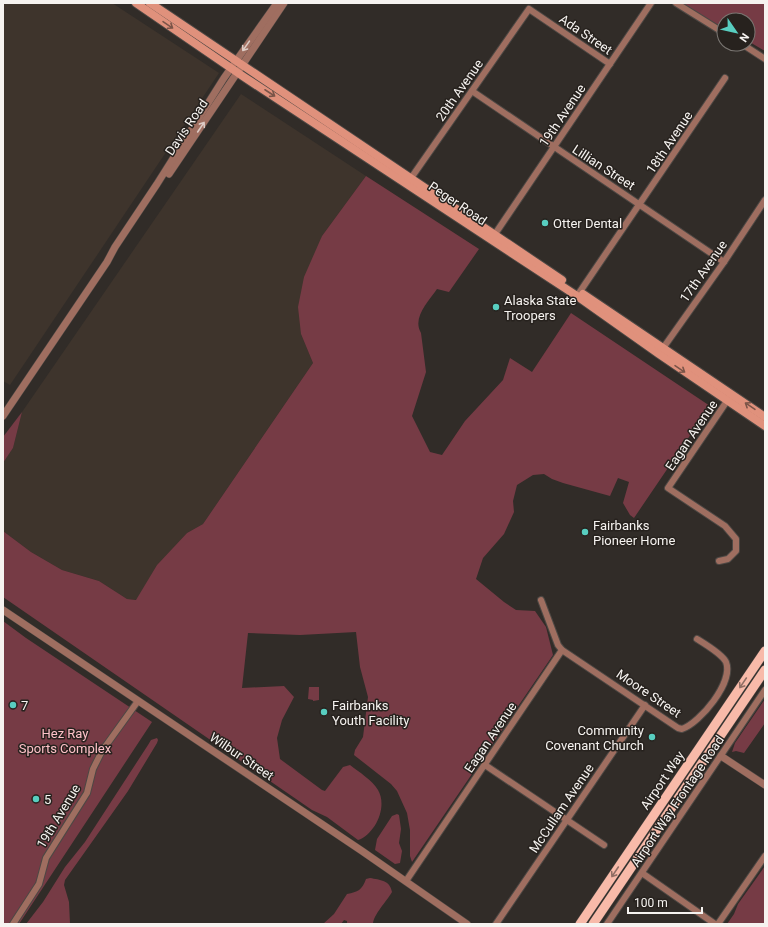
<svg xmlns="http://www.w3.org/2000/svg" width="768" height="927" viewBox="0 0 768 927" font-family="Roboto,sans-serif">
  <style>
    .built { fill: #3e342c }
    .green { fill: #763b45 }
    .lines { fill: none; stroke-linecap: round; stroke-linejoin: round }
    .minor-casing { stroke: #4d4844; stroke-width: 8 }
    .tertiary-casing { stroke: #4d4844; stroke-width: 8 }
    .secondary-casing { stroke: #4d4844; stroke-width: 10 }
    .primary-casing { stroke: #4d4844; stroke-width: 10 }
    .minor { stroke: #9f6e60; stroke-width: 6 }
    .tertiary { stroke: #9f6e60; stroke-width: 7 }
    .secondary { stroke: #e0917c; stroke-width: 8 }
    .primary { stroke: #f8baa9; stroke-width: 9 }
    .oneway { stroke: #7a5448 }
    .oneway2 { stroke: #dccbc5 }
    .oneway3 { stroke: #906e64 }
    .poi-dot { fill: #58cec0; stroke: #27221e; stroke-width: 1.5 }
    .labels { text-anchor: middle; stroke-width: 3; stroke-linejoin: round; paint-order: stroke }
    .street-label { font-size: 13px; fill: #f6f3f0; stroke: #27221e }
    .poi-label { font-size: 13px; fill: #f6f3f0; stroke: #27221e; text-anchor: start }
    .park-label { font-size: 13px; fill: #fec1c8; stroke: #27221e }
  </style>
  <rect width="100%" height="100%" fill="#312c28"/>
  <!-- built -->
  <g class="built">
    <path d="M3,3H112L219,73L10,385L3,381Z"/>
    <path d="M241,94L366,176L322,236L301,334L313,363L203,524L187,533L157,565L137,600L127,599L99,581L62,570L31,552L3,531V463L13,448L22,412Z"/>
  </g>
  <!-- green -->
  <g class="green">
    <path d="M678,3H765V51L748,41V20H724V28Z"/>
    <path d="M366,176L479,249L449,292L437,289C428,302 412,318 421,333L426,372L412,416L430,452L442,455L465,421L503,380L510,358L532,372L571,313L710,406L634,518L630,515L623,503L629,482L618,478L610,496L563,483L552,479L544,474L533,475L517,485L513,501L514,512L504,534L483,558L476,579L504,602L516,610L535,611L546,627L553,655L412,862L410,856V830L407,813L397,791L391,784L354,755L355,750L363,737L368,697L360,667L356,632L300,635L248,633L242,688L284,686L294,697L282,720L277,738L280,759L322,790L325,791L343,767L350,765C359,772 372,780 378,790C388,807 375,834 358,840L327,817L312,810L3,597V531L31,552L62,570L99,581L127,599L136,600L157,565L187,533L203,524L313,363L301,334L298,307L304,277L322,236Z"/>
    <path d="M22,412L13,448L3,463V437Z"/>
    <path d="M3,621L26,638L152,722L19,924H3Z"/>
    <path d="M309,687H319V700L313,701V700L308,699Z"/>
    <path d="M765,699V723L744,753L736,751L732,752L735,743Z"/>
    <path d="M157,738L158,740L157,743L128,791L65,880L64,885L69,902L70,924H26L43,902L65,867L85,842L148,745L151,740Z"/>
    <path d="M397,814L399,815L401,829L399,843L402,851L400,863L395,864L375,850L377,839L392,816Z"/>
    <path d="M765,866V924H727L734,914L738,904Z"/>
    <path d="M370,878C380,880 390,880 392,892C387,901 373,915 373,924H347V921L344,920L341,924H323L334,914L347,894C358,892 362,890 366,879Z"/>
  </g>
  <g class="lines">
    <defs>
      <g id="minor">
        <path d="M676,3L724,33"/>
        <path d="M742,44L765,59"/>
        <path d="M472,91L724,262"/>
        <path d="M409,181L529,9L610,64"/>
        <path d="M493,237L651,3"/>
        <path d="M577,296L725,78"/>
        <path d="M661,351L724,262L765,200"/>
        <path d="M719,561L728,559L736,551V539L725,526L668,488L729,398"/>
        <path d="M562,650L678,728L682,729C700,723 734,682 726,662C722,654 705,644 697,639"/>
        <path d="M485,765L604,845"/>
        <path d="M642,873L715,924"/>
        <path d="M406,881L562,650L558,645L541,600"/>
        <path d="M13,924L39,884L46,858L87,793L93,769L102,751L138,701"/>
        <path d="M496,924L645,705"/>
        <path d="M607,924L765,690"/>
        <path d="M718,924L765,856"/>
      </g>
      <g id="tertiary">
        <path d="M169,174L284,3"/>
        <path d="M3,416L107,262L115,247L157,184L224,78L277,3"/>
        <path d="M3,610L362,851L467,924"/>
        <path d="M721,756L765,785"/>
      </g>
      <g id="secondary">
        <path d="M136,3L244,77L577,296L659,354L765,426"/>
        <path d="M150,3L562,280"/>
        <path d="M583,294L765,417"/>
      </g>
      <g id="primary">
        <path d="M580,924L765,651"/>
        <path d="M593,924L765,670"/>
      </g>
    </defs>
    <!-- minor casing -->
    <use href="#minor" class="minor-casing"/>
    <!-- tertiary casing -->
    <use href="#tertiary" class="tertiary-casing"/>
    <!-- secondary casing -->
    <use href="#secondary" class="secondary-casing"/>
    <!-- primary casing -->
    <use href="#primary" class="primary-casing"/>
    <!-- minor -->
    <use href="#minor" class="minor"/>
    <!-- tertiary -->
    <use href="#tertiary" class="tertiary"/>
    <!-- secondary -->
    <use href="#secondary" class="secondary"/>
    <!-- primary -->
    <use href="#primary" class="primary"/>
  </g>
  <!-- one-way arrows -->
  <defs><path id="oneway-shaft" d="M-6 0H5M1.5-3L5.5 0L1.5 3" fill="none" stroke-width="1.6" stroke-linecap="round" stroke-linejoin="round"/></defs>
  <g class="oneway">
    <use href="#oneway-shaft" transform="translate(168 25) rotate(34)"/>
    <use href="#oneway-shaft" transform="translate(270 93) rotate(33)"/>
    <use href="#oneway-shaft" transform="translate(680 369) rotate(34)"/>
    <use href="#oneway-shaft" transform="translate(750 406) rotate(-146)"/>
  </g>
  <g class="oneway2">
    <use href="#oneway-shaft" transform="translate(246 46) rotate(125)"/>
    <use href="#oneway-shaft" transform="translate(201 127) rotate(-56)"/>
  </g>
  <g class="oneway3">
    <use href="#oneway-shaft" transform="translate(743 683) rotate(124)"/>
    <use href="#oneway-shaft" transform="translate(615 872) rotate(124)"/>
  </g>
  <!-- markers -->
  <g class="poi-dot">
    <circle cx="545" cy="223" r="4"/>
    <circle cx="496" cy="307" r="4"/>
    <circle cx="585" cy="532" r="4"/>
    <circle cx="13" cy="705" r="4"/>
    <circle cx="324" cy="712" r="4"/>
    <circle cx="652" cy="737" r="4"/>
    <circle cx="36" cy="799" r="4"/>
  </g>
  <g class="labels">
    <!-- street labels -->
    <g class="street-label">
      <text transform="translate(586 34) rotate(34)" y="5">Ada Street</text>
      <text transform="translate(459 90) rotate(-55)" y="5">20th Avenue</text>
      <text transform="translate(562 115) rotate(-56)" y="5">19th Avenue</text>
      <text transform="translate(186 127) rotate(-56)" y="5">Davis Road</text>
      <text transform="translate(669 142) rotate(-56)" y="5">18th Avenue</text>
      <text transform="translate(604 167) rotate(33)" y="5">Lillian Street</text>
      <text transform="translate(458 203) rotate(34)" y="5">Peger Road</text>
      <text transform="translate(703 271) rotate(-55)" y="5">17th Avenue</text>
      <text transform="translate(691 435) rotate(-56)" y="5">Eagan Avenue</text>
      <text transform="translate(649 693) rotate(34)" y="5">Moore Street</text>
      <text transform="translate(490 737) rotate(-56)" y="5">Eagan Avenue</text>
      <text transform="translate(242 756) rotate(34)" y="5">Wilbur Street</text>
      <text transform="translate(662 780) rotate(-56)" y="5">Airport Way</text>
      <text transform="translate(677 801) rotate(-56)" y="5">Airport Way Frontage Road</text>
      <text transform="translate(561 808) rotate(-56)" y="5">McCullam Avenue</text>
      <text transform="translate(58 816) rotate(-59)" y="5">19th Avenue</text>
    </g>
    <!-- poi labels -->
    <g class="poi-label">
      <text x="553" y="228">Otter Dental</text>
      <text x="504" y="305">Alaska State<tspan x="504" dy="15">Troopers</tspan></text>
      <text x="593" y="530">Fairbanks<tspan x="593" dy="15">Pioneer Home</tspan></text>
      <text x="21" y="710">7</text>
      <text x="332" y="710">Fairbanks<tspan x="332" dy="15">Youth Facility</tspan></text>
      <text x="644" y="735" text-anchor="end">Community<tspan x="644" dy="15">Covenant Church</tspan></text>
      <text x="44" y="804">5</text>
    </g>
    <!-- park labels -->
    <g class="park-label">
      <text x="65" y="738">Hez Ray<tspan x="65" dy="15">Sports Complex</tspan></text>
    </g>
  </g>
  <!-- border -->
  <rect width="768" height="927" fill="none" stroke="#f6f3f0" stroke-width="8"/>
  <!-- north arrow -->
  <g transform="translate(736 32) rotate(124)"><circle r="19" fill="#27221e" stroke="#7a7672"/>
  <path d="M0-3L7 15L0 10L-7 15Z" fill="#58cec0"/>
  <text y="-6" font-size="11" font-weight="bold" text-anchor="middle" fill="#f6f3f0">N</text>
  </g>
  <!-- scale -->
  <path d="M628 907v6h74v-6" fill="none" stroke="#f6f3f0" stroke-width="2"/>
  <text x="634" y="907" font-size="12" fill="#f6f3f0" stroke="#27221e" stroke-width="3" paint-order="stroke">100 m</text>
</svg>
